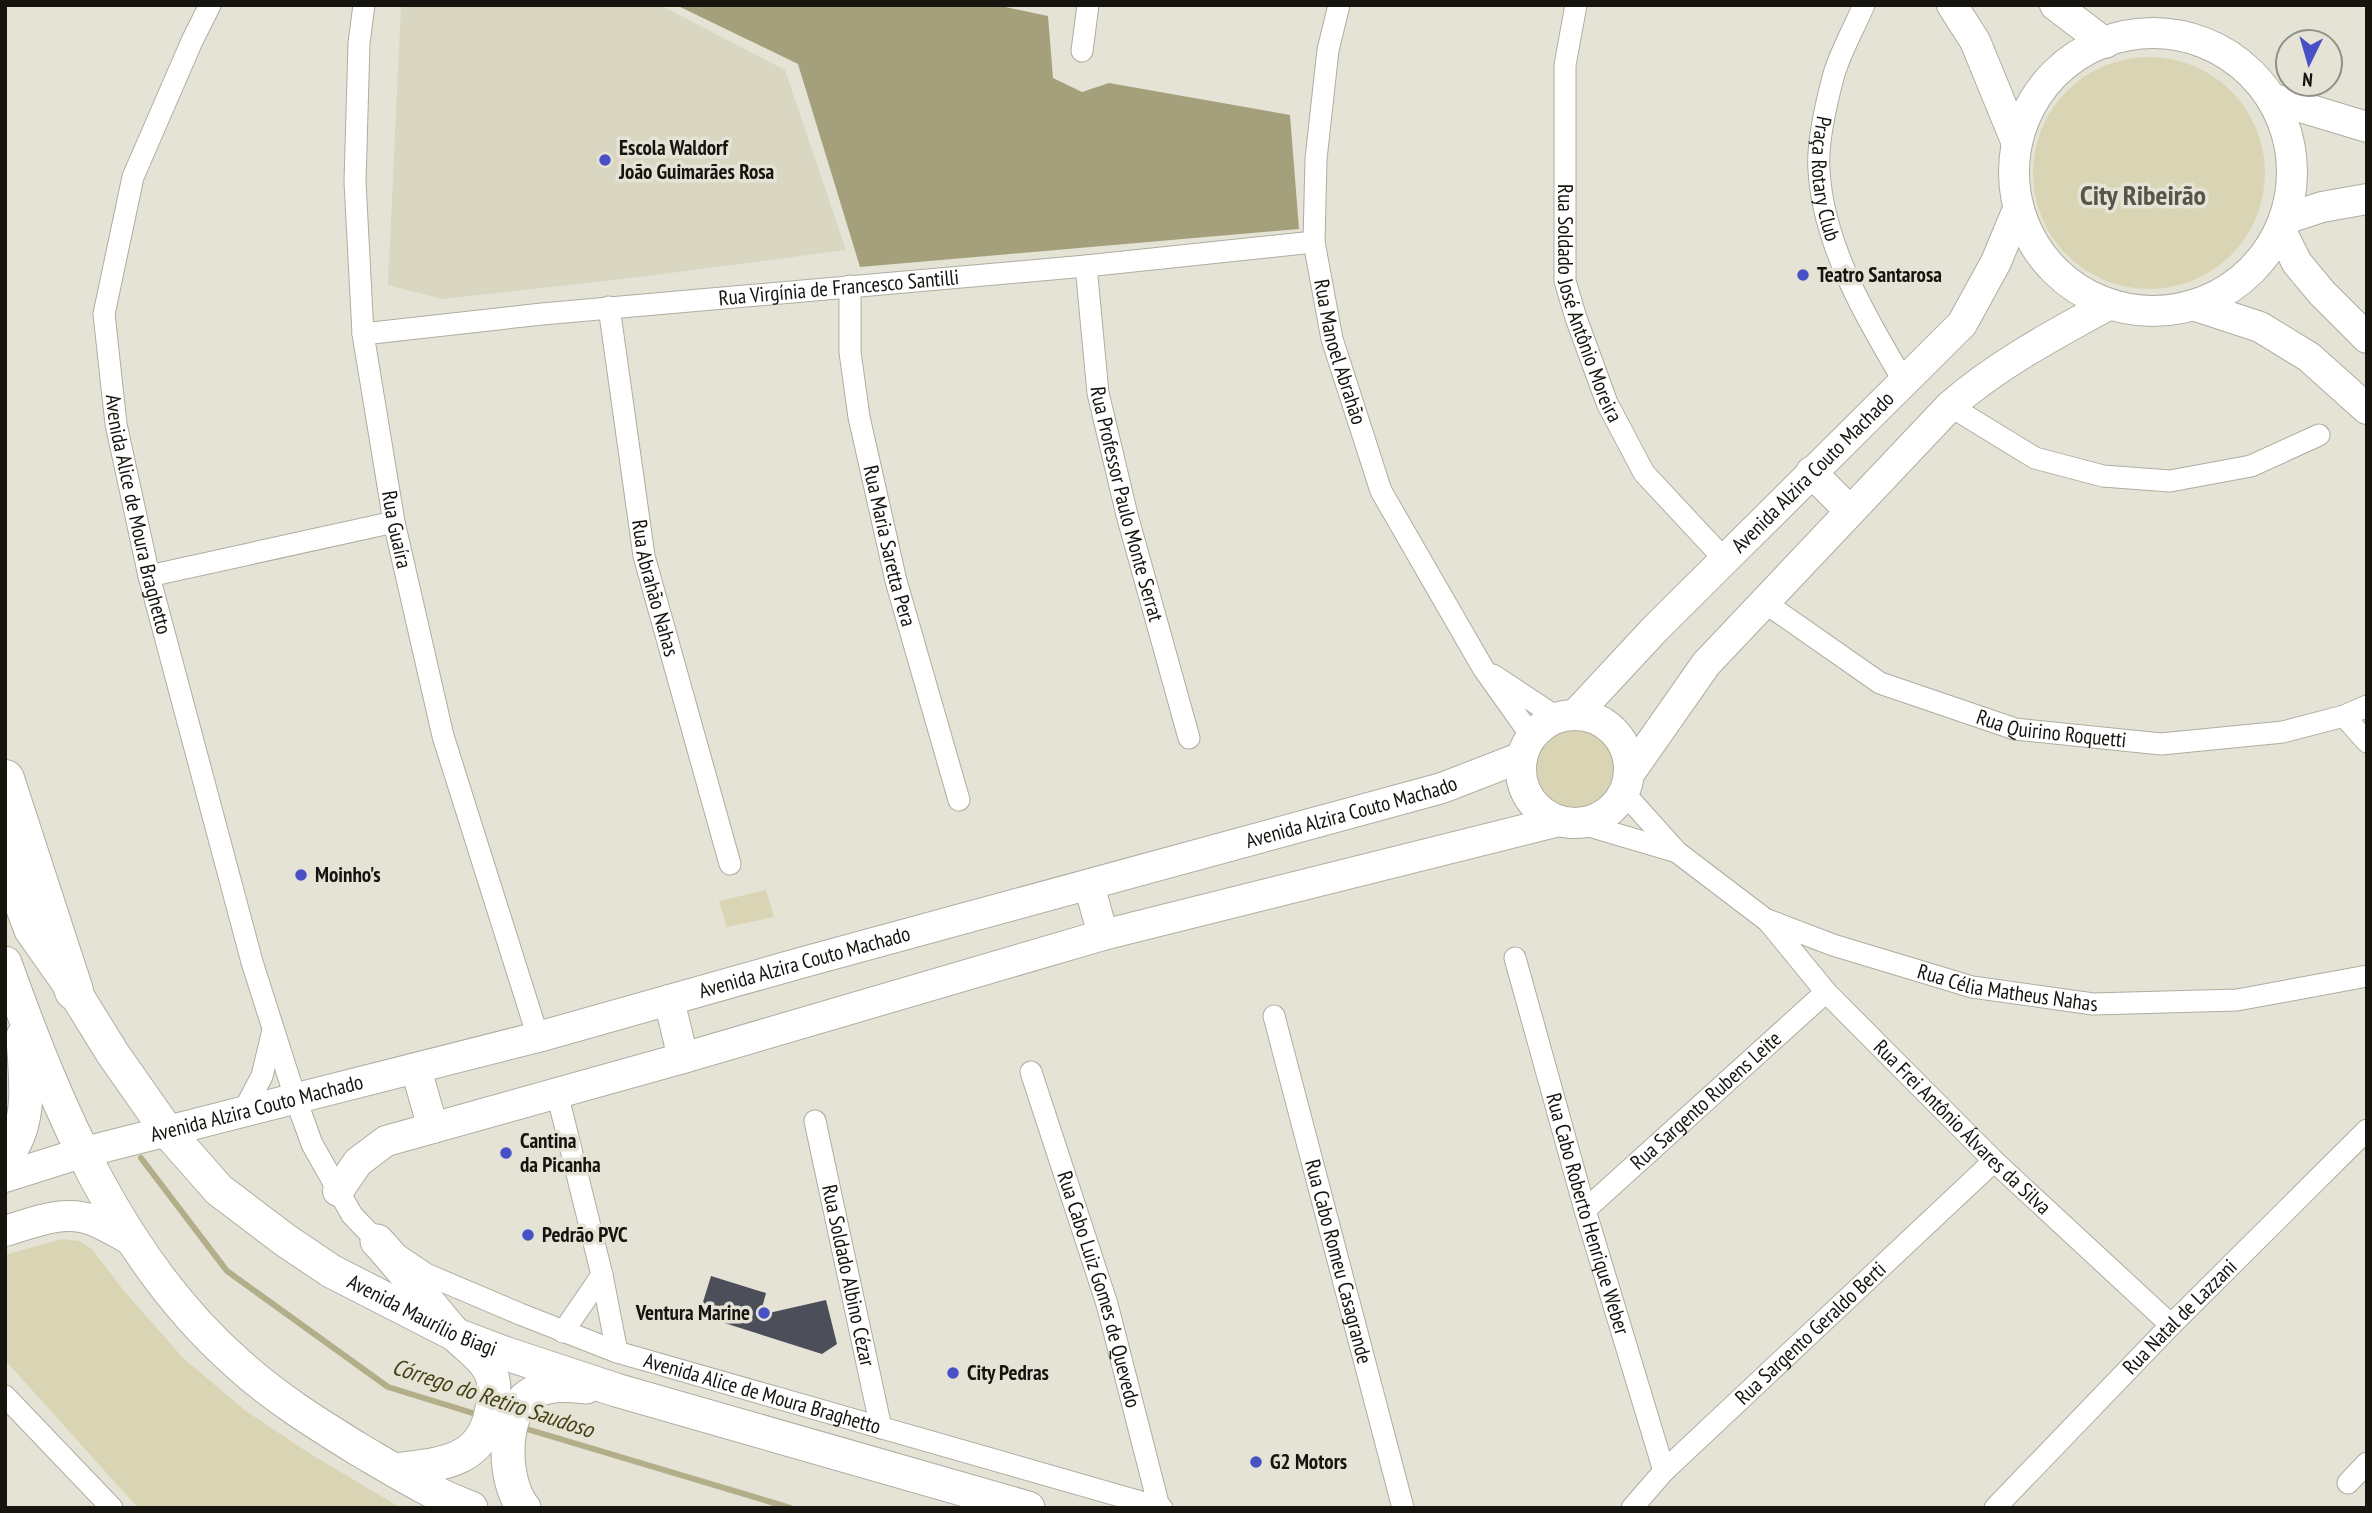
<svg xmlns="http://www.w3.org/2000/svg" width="2372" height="1513" viewBox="0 0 2372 1513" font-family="'PT Sans Narrow',sans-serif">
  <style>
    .built { fill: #d9d7c2 }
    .green { fill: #d9d5b4 }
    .forest { fill: #a4a07c }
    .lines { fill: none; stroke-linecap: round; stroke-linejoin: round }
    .stream { stroke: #b2ae8a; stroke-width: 6 }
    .building { fill: #4c4f5a }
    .street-casing { stroke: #afada0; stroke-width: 23 }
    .secondary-casing { stroke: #afada0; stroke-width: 32 }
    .primary-casing { stroke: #afada0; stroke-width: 35 }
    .highway-casing { stroke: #afada0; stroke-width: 40 }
    .street { stroke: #fff; stroke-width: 21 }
    .secondary { stroke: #fff; stroke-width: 30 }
    .primary { stroke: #fff; stroke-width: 33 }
    .highway { stroke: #fff; stroke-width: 38 }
    .poi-dot { fill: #4850c5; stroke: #e4e3d5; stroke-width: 2.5 }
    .labels { text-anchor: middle; stroke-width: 7; stroke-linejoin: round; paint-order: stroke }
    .poi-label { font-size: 21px; font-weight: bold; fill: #15140f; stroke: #e4e3d5; text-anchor: start }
    .street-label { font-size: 21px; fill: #15140f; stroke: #e4e3d5 }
    .water-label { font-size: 23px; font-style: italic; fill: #464114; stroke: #e4e3d5 }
    .district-label { font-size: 28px; font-weight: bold; fill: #565549; stroke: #e4e3d5 }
  </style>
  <rect width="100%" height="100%" fill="#e4e3d5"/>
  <!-- built -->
  <path class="built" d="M401,5H660L785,70L846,250L640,277L442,299L388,285Z"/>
  <!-- green -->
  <g class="green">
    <circle cx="2149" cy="173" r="116"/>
    <circle cx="1576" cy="770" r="42"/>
    <path d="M766,890L774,917L727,927L719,901Z"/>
    <path d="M62,1239L79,1241L92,1249L124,1291L184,1359L246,1411L312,1455L401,1508H138L5,1360V1255Z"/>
  </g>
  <!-- forest -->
  <path class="forest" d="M676,5H996L1048,16L1053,78L1082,92L1109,83L1290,115L1299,229L860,267L798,64Z"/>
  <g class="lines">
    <!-- stream -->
    <g class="stream">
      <path d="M141,1158L227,1271L388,1387L479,1415"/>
      <path d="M520,1427L791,1508"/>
    </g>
  </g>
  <!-- building -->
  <path class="building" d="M711,1276L766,1293L760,1315L826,1300L837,1344L822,1354L699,1315Z"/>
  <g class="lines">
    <defs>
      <g id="street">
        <path id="s1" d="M210,5L192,41L133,177L104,314L116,424L149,576L252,962L295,1097L312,1144L352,1215L377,1241L426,1274L520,1314L617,1352L1162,1508"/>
        <path id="s2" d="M364,5L359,43L355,182L363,334L394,522L443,736L538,1037"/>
        <path id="s3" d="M1339,5L1328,50L1316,159L1314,242L1332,339L1381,491L1483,668L1532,737"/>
        <path id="s4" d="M1576,5L1565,65V281L1576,318L1607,403L1644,473L1726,561"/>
        <path id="s5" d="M1864,5C1854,28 1841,51 1834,74C1827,100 1817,144 1819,170C1823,245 1867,320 1905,383"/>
        <path d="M1082,51L1088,5"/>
        <path id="s6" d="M1086,266L1098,393L1127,515L1189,738"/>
        <path id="s7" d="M850,286V352L859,417L896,581L959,800"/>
        <path id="s8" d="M609,307L644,556L730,864"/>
        <path id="s9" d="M363,334L542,314L1086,266L1314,242"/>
        <path d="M1950,406L2035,458L2103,476L2170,481L2251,466L2319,435"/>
        <path d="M149,576L394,522"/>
        <path id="s10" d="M1764,602L1880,683L2015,729L2161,744L2283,732L2344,716L2367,706"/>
        <path d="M1493,675L1558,718"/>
        <path d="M2344,716L2367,742"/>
        <path id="s11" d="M1624,793L1677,852L1765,919L1833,945L1972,987L2093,1004L2237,1000L2367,976"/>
        <path d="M1579,823L1677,852"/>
        <path id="s12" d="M1767,920L1826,992L1994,1161L2171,1325"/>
        <path id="s13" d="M1515,958L1585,1210L1664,1471"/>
        <path id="s14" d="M1274,1016L1403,1508"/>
        <path id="s15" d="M1031,1072L1107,1304L1159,1507"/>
        <path d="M557,1093L602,1275L617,1352"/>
        <path d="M244,1110L262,1076L273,1030"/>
        <path id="s16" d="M815,1121L881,1428"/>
        <path id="s17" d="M1585,1210L1826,992"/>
        <path d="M563,1332L602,1275"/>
        <path d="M5,1396L112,1508"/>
        <path d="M2348,1483L2367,1463"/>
        <path id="s18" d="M1632,1508L1664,1471L1994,1161"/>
        <path id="s19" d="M1995,1508L2171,1325L2367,1130"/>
      </g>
      <g id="secondary">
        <path d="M1952,5L1975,41L2016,141"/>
        <path d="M2055,5L2105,43"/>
        <circle cx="2153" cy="172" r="139"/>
        <path d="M2271,98L2367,127"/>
        <path d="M2285,219L2322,207L2367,199"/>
        <path d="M2281,231L2297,263L2322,293L2367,338"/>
        <path d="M2193,305L2260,327L2309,357L2367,409"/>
        <path d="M1811,472L1850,511"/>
        <path id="s20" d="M1575,715L1655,629L1962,324L1996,262L2018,209"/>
        <circle cx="1575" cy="769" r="54"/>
        <path d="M1629,774L1706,664L1950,406C1997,365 2053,335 2108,305"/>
        <path d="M1089,885L1103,935"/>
        <path d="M669,1000L683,1058"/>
        <path d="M416,1069L433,1128"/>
        <path id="s21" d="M5,1177L81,1153L538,1037L804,962L1442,788L1522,757"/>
        <path d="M338,1191L358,1162L386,1141L683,1058L1103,935L1559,821"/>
        <path d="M5,1231C32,1223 64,1209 92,1220C105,1225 118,1233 131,1240"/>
      </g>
      <g id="primary">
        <path id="s22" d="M5,861L31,930L74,991L113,1054L167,1131L219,1190L285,1240L331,1271L454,1334L504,1353L616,1390L1028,1508"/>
        <path d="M5,963C57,1108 119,1259 237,1363C274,1397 316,1423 358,1449C394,1470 432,1494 471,1508"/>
        <path d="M5,1158C34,1122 25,1078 23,1036"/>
        <path d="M377,1241C404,1270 427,1302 453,1332C464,1345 482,1355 490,1371C496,1383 494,1400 491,1413C481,1464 438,1464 395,1470"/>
        <path d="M524,1508C503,1483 501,1416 528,1396C546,1383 565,1385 586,1387"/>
      </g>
      <path id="highway" d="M5,779L74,991"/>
    </defs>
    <!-- street casing -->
    <use href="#street" class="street-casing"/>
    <!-- secondary casing -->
    <use href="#secondary" class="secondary-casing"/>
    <!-- primary casing -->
    <use href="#primary" class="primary-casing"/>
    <!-- highway casing -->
    <use href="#highway" class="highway-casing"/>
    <!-- street -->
    <use href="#street" class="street"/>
    <!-- secondary -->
    <use href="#secondary" class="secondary"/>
    <!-- primary -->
    <use href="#primary" class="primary"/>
    <!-- highway -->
    <use href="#highway" class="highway"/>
  </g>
  <!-- markers -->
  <g class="poi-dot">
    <circle cx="605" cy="160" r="7"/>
    <circle cx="1803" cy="275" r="7"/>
    <circle cx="301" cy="875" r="7"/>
    <circle cx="506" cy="1153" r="7"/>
    <circle cx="528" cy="1235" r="7"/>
    <circle cx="764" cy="1313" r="7"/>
    <circle cx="953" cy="1373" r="7"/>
    <circle cx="1256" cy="1462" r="7"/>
  </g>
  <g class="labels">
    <!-- poi labels -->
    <g class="poi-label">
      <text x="619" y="155">Escola Waldorf<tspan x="619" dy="24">João Guimarães Rosa</tspan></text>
      <text x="1817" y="282">Teatro Santarosa</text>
      <text x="315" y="882">Moinho's</text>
      <text x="520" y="1148">Cantina<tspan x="520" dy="24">da Picanha</tspan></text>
      <text x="542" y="1242">Pedrão PVC</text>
      <text x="750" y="1320" text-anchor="end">Ventura Marine</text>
      <text x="967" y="1380">City Pedras</text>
      <text x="1270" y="1469">G2 Motors</text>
    </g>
    <!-- street labels -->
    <g class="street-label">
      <text dy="7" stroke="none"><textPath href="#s5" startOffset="182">Praça Rotary Club</textPath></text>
      <text dy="7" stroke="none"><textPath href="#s9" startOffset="478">Rua Virgínia de Francesco Santilli</textPath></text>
      <text dy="7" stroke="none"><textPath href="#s4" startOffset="303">Rua Soldado José Antônio Moreira</textPath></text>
      <text dy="7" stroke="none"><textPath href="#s3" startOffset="352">Rua Manoel Abrahão</textPath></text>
      <text dy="7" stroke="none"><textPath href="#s20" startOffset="340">Avenida Alzira Couto Machado</textPath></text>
      <text dy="7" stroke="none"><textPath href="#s6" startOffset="242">Rua Professor Paulo Monte Serrat</textPath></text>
      <text dy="7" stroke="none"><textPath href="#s1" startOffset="532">Avenida Alice de Moura Braghetto</textPath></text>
      <text dy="7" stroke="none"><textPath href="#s2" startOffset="528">Rua Guaíra</textPath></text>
      <text dy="7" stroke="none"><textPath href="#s7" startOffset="264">Rua Maria Saretta Pera</textPath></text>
      <text dy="7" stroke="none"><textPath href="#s8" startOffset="285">Rua Abrahão Nahas</textPath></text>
      <text dy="7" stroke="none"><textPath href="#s10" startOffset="320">Rua Quirino Roquetti</textPath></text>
      <text dy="7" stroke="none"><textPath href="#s21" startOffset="1395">Avenida Alzira Couto Machado</textPath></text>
      <text dy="7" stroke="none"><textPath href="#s21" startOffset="828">Avenida Alzira Couto Machado</textPath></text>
      <text dy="7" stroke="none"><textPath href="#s11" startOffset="443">Rua Célia Matheus Nahas</textPath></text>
      <text dy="7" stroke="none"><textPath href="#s17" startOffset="163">Rua Sargento Rubens Leite</textPath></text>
      <text dy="7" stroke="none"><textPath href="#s21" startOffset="261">Avenida Alzira Couto Machado</textPath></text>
      <text dy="7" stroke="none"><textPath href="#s12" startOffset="285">Rua Frei Antônio Álvares da Silva</textPath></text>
      <text dy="7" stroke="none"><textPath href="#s13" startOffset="266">Rua Cabo Roberto Henrique Weber</textPath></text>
      <text dy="7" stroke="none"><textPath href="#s14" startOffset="254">Rua Cabo Romeu Casagrande</textPath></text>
      <text dy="7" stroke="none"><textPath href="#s16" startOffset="158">Rua Soldado Albino Cézar</textPath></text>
      <text dy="7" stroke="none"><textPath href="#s15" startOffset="228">Rua Cabo Luiz Gomes de Quevedo</textPath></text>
      <text dy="7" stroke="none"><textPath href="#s22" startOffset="635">Avenida Maurílio Biagi</textPath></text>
      <text dy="7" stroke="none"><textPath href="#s19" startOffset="266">Rua Natal de Lazzani</textPath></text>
      <text dy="7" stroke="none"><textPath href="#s18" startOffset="250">Rua Sargento Geraldo Berti</textPath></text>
      <text dy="7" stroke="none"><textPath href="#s1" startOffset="1720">Avenida Alice de Moura Braghetto</textPath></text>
    </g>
    <!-- water labels -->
    <g class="water-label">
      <text transform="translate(493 1398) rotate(18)" y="8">Córrego do Retiro Saudoso</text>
    </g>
    <!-- district labels -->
    <g class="district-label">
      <text x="2143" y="205">City Ribeirão</text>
    </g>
  </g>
  <!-- border -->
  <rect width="2372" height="1513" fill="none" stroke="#15140f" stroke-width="14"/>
  <!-- north arrow -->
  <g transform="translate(2309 63) rotate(185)"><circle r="33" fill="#e4e3d5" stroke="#919086" stroke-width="2"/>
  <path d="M0-5L12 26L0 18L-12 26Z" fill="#4850c5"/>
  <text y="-10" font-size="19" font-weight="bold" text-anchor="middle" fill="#15140f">N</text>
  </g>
</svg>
